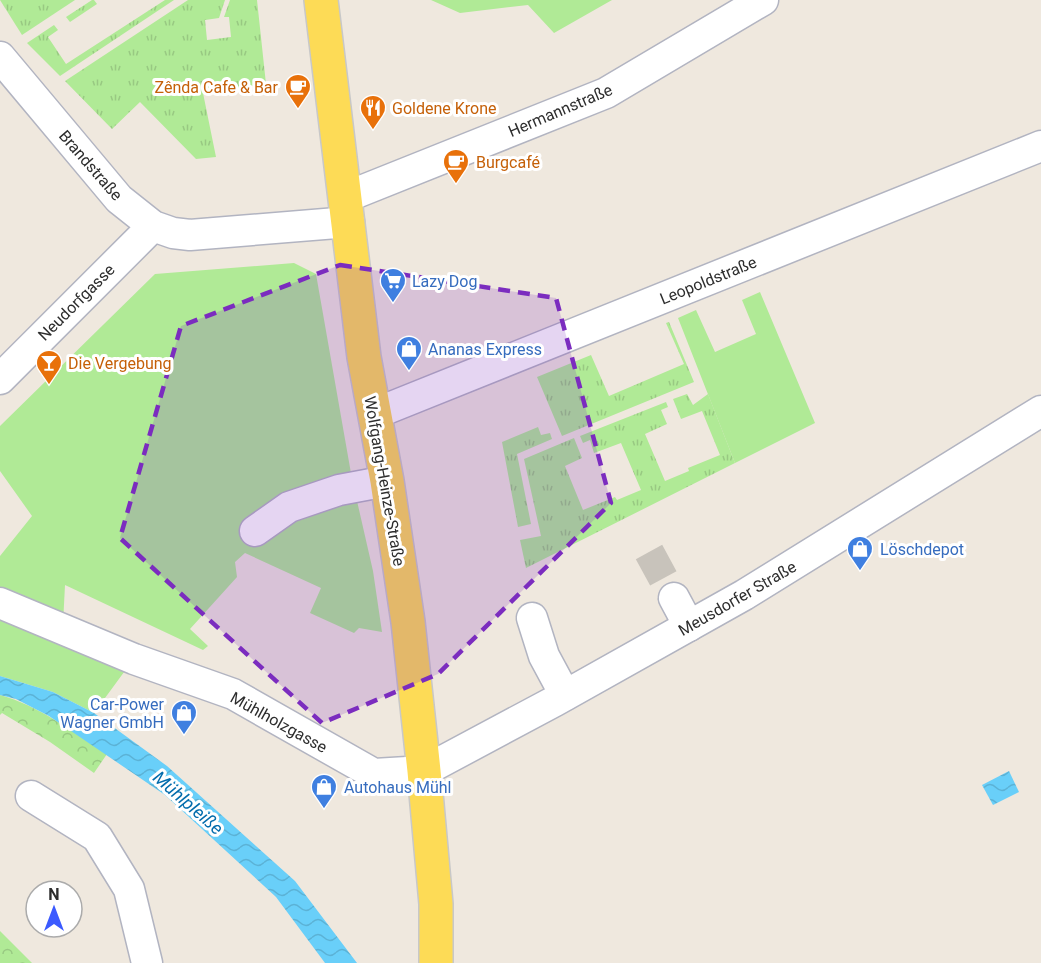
<svg xmlns="http://www.w3.org/2000/svg" width="1041" height="963" viewBox="0 0 1041 963" font-family="Roboto,sans-serif">
  <style>
    .grass { fill: url(#grass-tufts) }
    .forest { fill: url(#forest-crowns) }
    .park { fill: #b0ea96 }
    .water { fill: url(#water-waves) }
    .lines { fill: none; stroke-linecap: round; stroke-linejoin: round }
    .minor-tunnel { stroke: #c8c3bb; stroke-width: 30; stroke-dasharray: 30 15; stroke-linecap: butt }
    .minor-casing { stroke: #b2b4c1; stroke-width: 33 }
    .major-casing { stroke: #c8c8c8; stroke-width: 36 }
    .minor { stroke: #fff; stroke-width: 30 }
    .major { stroke: #fddb56; stroke-width: 33 }
    .marked { fill: #7b2cbf; fill-opacity: 0.2; stroke: #7b2cbf; stroke-width: 4.5; stroke-dasharray: 12 8; stroke-linejoin: round }
    .labels { text-anchor: middle; stroke-width: 6; stroke-linejoin: round; paint-order: stroke }
    .food-label { font-size: 16px; fill: #c56008; stroke: #fff; text-anchor: start }
    .street-label { font-size: 16px; fill: #2d2d2d; stroke: #fff }
    .shop-label { font-size: 16px; fill: #366cbe; stroke: #fff; text-anchor: start }
    .water-label { font-size: 18px; font-style: italic; fill: #026cac; stroke: #fff }
  </style>
  <defs>
    <pattern id="grass-tufts" width="24" height="20" patternUnits="userSpaceOnUse" patternTransform="scale(1.5)"><rect width="24" height="20" fill="#b0ea96"/><path d="M3 7l-1-3M5 7V3M7 7l1-3M15 17l-1-3M17 17v-4M19 17l1-3" fill="none" stroke="#98c982"/></pattern>
    <pattern id="forest-crowns" width="20" height="18" patternUnits="userSpaceOnUse" patternTransform="scale(1.5)"><rect width="20" height="18" fill="#b0ea96"/><path d="M2 6a3 3 0 1 1 6 0M12 15a3 3 0 1 1 6 0" fill="none" stroke="#98c982"/></pattern>
    <pattern id="water-waves" width="16" height="10" patternUnits="userSpaceOnUse" patternTransform="scale(1.5)"><rect width="16" height="10" fill="#69cff9"/><path d="M0 5q4-4 8 0t8 0" fill="none" stroke="#5bb2d6"/></pattern>
  </defs>
  <rect width="100%" height="100%" fill="#efe8de"/>
  <!-- grass -->
  <g class="grass">
    <path d="M0,0H75L22,35Z"/>
    <path d="M92,0H94L97,4L70,22L66,17Z"/>
    <path d="M165,0H174L60,76L27,43L54,25L58,30L48,37L66,64Z"/>
    <path d="M188,0H225L219,18L205,20L207,40L231,37L229,17H224L230,0H257L266,84L203,93L216,157L196,159L140,102L112,129L65,81Z"/>
    <path d="M669,322L694,382L562,436L537,377L591,355L609,396L684,364L666,323Z"/>
    <path d="M687,394L693,405L708,394L735,463L526,568L520,540L541,536L524,459L574,438L582,458L565,466L583,510L615,497L617,500L641,490L621,443L594,453L590,440L583,443L580,436L666,402L668,407L661,410L667,424L645,434L665,481L689,471L688,468L720,455L702,411L681,419L673,399Z"/>
    <path d="M538,427L541,435L550,433L552,439L517,454L531,524L518,527L502,442Z"/>
  </g>
  <!-- forest -->
  <g class="forest">
    <path d="M0,695C40,706 73,732 107,754L94,773L50,742L2,713L0,715Z"/>
    <path d="M0,931L32,963H0Z"/>
  </g>
  <!-- park -->
  <g class="park">
    <path d="M431,0H612L554,33L528,5L460,13Z"/>
    <path d="M294,263L316,274L352,479L373,571L382,632L359,628L354,633L310,613L321,588L245,553L235,562L237,577L190,629L208,646L203,650L65,585L63,624L0,595V556L32,516L0,471V426L155,274Z"/>
    <path d="M760,292L815,423L735,463L678,318L696,310L715,352L756,334L742,300Z"/>
    <path d="M0,607L127,668L94,713L53,692L0,676Z"/>
  </g>
  <!-- water -->
  <g class="water">
    <path d="M0,676L53,692L94,713L167,766L295,881L357,963H325L276,897L165,795L49,716L16,699L0,695Z"/>
    <path d="M1009,771L1019,792L993,805L982,785Z"/>
  </g>
  <g class="lines">
    <!-- minor-tunnel -->
    <path class="minor-tunnel" d="M649,552L674,598"/>
    <defs>
      <g id="minor">
        <path d="M0,57L119,199L153,226L173,233L190,235L349,222"/>
        <path d="M346,197L606,93L763,0"/>
        <path d="M0,379L153,226"/>
        <path d="M374,414L1041,146"/>
        <path d="M255,531L289,507L339,490L387,481"/>
        <path d="M674,598L689,626"/>
        <path d="M0,603L134,659L233,694L374,774L424,771L555,701L744,595L1041,411"/>
        <path d="M532,618L544,656L565,695"/>
        <path d="M31,796L97,837L129,889L147,963"/>
      </g>
      <path id="major" d="M321,0L364,357L387,481L408,622L424,771L436,904V963"/>
    </defs>
    <!-- minor casing -->
    <use href="#minor" class="minor-casing"/>
    <!-- major casing -->
    <use href="#major" class="major-casing"/>
    <!-- minor -->
    <use href="#minor" class="minor"/>
    <!-- major -->
    <use href="#major" class="major"/>
  </g>
  <!-- marked area -->
  <path class="marked" d="M340,265L556,298L611,503L438,674L322,723L120,538L181,326Z"/>
  <!-- icons -->
  <defs>
    <symbol id="cafe-pin" viewBox="-11 -11 22 30"><path d="M0 17L-7.5 6A9.5 9.5 0 1 1 7.5 6Z" fill="#e8710a" stroke="#fff"/><path d="M-5.5-4.5H6V0H3Q3 3.5 0 3.5H-2.5Q-5.5 3.5-5.5 0ZM3-3.2v2h1.7v-2ZM-6 4.5H4V6H-6Z" fill="#fff"/></symbol>
    <symbol id="restaurant-pin" viewBox="-11 -11 22 30"><path d="M0 17L-7.5 6A9.5 9.5 0 1 1 7.5 6Z" fill="#e8710a" stroke="#fff"/><path d="M-5-6h1v4h1v-4h1v4h1v-4h1v5L-1.5 .5V6h-2V.5L-5-1ZM5-6V6H3V1.5H1.5Q1.5-4 5-6Z" fill="#fff"/></symbol>
    <symbol id="supermarket-pin" viewBox="-11 -11 22 30"><path d="M0 17L-7.5 6A9.5 9.5 0 1 1 7.5 6Z" fill="#3f7fe0" stroke="#fff"/><path d="M-6-5.5h2.5l.6 2H6L4.5 2H-2.5L-4.4-4H-6ZM-1.5 3.2a1.3 1.3 0 1 0 .1 0ZM3 3.2a1.3 1.3 0 1 0 .1 0Z" fill="#fff"/></symbol>
    <symbol id="shop-pin" viewBox="-11 -11 22 30"><path d="M0 17L-7.5 6A9.5 9.5 0 1 1 7.5 6Z" fill="#3f7fe0" stroke="#fff"/><path d="M-5-2.5h2.3a2.7 3.5 0 0 1 5.4 0H5L5.5 6h-11ZM-1.5-2.5h3a1.5 2.3 0 0 0-3 0Z" fill="#fff"/></symbol>
    <symbol id="bar-pin" viewBox="-11 -11 22 30"><path d="M0 17L-7.5 6A9.5 9.5 0 1 1 7.5 6Z" fill="#e8710a" stroke="#fff"/><path d="M-6-5H6L.8 .8V4.5H3.5V6h-7V4.5H-.8V.8Z" fill="#fff"/></symbol>
  </defs>
  <g fill-rule="evenodd">
    <use href="#cafe-pin" x="283" y="72" width="30" height="40"/>
    <use href="#restaurant-pin" x="358" y="93" width="30" height="40"/>
    <use href="#cafe-pin" x="441" y="147" width="30" height="40"/>
    <use href="#supermarket-pin" x="378" y="266" width="30" height="40"/>
    <use href="#shop-pin" x="394" y="334" width="30" height="40"/>
    <use href="#bar-pin" x="34" y="348" width="30" height="40"/>
    <use href="#shop-pin" x="845" y="534" width="30" height="40"/>
    <use href="#shop-pin" x="169" y="698" width="30" height="40"/>
    <use href="#shop-pin" x="309" y="772" width="30" height="40"/>
  </g>
  <g class="labels">
    <!-- food labels -->
    <g class="food-label">
      <text x="278" y="93" text-anchor="end">Zênda Cafe &amp; Bar</text>
      <text x="392" y="114">Goldene Krone</text>
      <text x="476" y="168">Burgcafé</text>
      <text x="68" y="369">Die Vergebung</text>
    </g>
    <!-- street labels -->
    <g class="street-label">
      <text transform="translate(560 110) rotate(-23)" y="6">Hermannstraße</text>
      <text transform="translate(91 165) rotate(49)" y="6">Brandstraße</text>
      <text transform="translate(708 280) rotate(-22)" y="6">Leopoldstraße</text>
      <text transform="translate(76 302) rotate(-45)" y="6">Neudorfgasse</text>
      <text transform="translate(385 481) rotate(80)" y="6">Wolfgang-Heinze-Straße</text>
      <text transform="translate(737 598) rotate(-30)" y="6">Meusdorfer Straße</text>
      <text transform="translate(279 722) rotate(29)" y="6">Mühlholzgasse</text>
    </g>
    <!-- shop labels -->
    <g class="shop-label">
      <text x="412" y="287">Lazy Dog</text>
      <text x="428" y="355">Ananas Express</text>
      <text x="880" y="555">Löschdepot</text>
      <text x="164" y="710" text-anchor="end">Car-Power<tspan x="164" dy="18">Wagner GmbH</tspan></text>
      <text x="344" y="793">Autohaus Mühl</text>
    </g>
    <!-- water labels -->
    <g class="water-label">
      <text transform="translate(188 803) rotate(41)" y="6">Mühlpleiße</text>
    </g>
  </g>
  <!-- north arrow -->
  <g transform="translate(54 909)"><circle r="28" fill="#ffffff" stroke="#ababab" stroke-width="1.5"/>
  <path d="M0-4.5L10 22L0 15L-10 22Z" fill="#3b5aff"/>
  <text y="-9" font-size="16" font-weight="bold" text-anchor="middle" fill="#2d2d2d">N</text>
  </g>
</svg>
